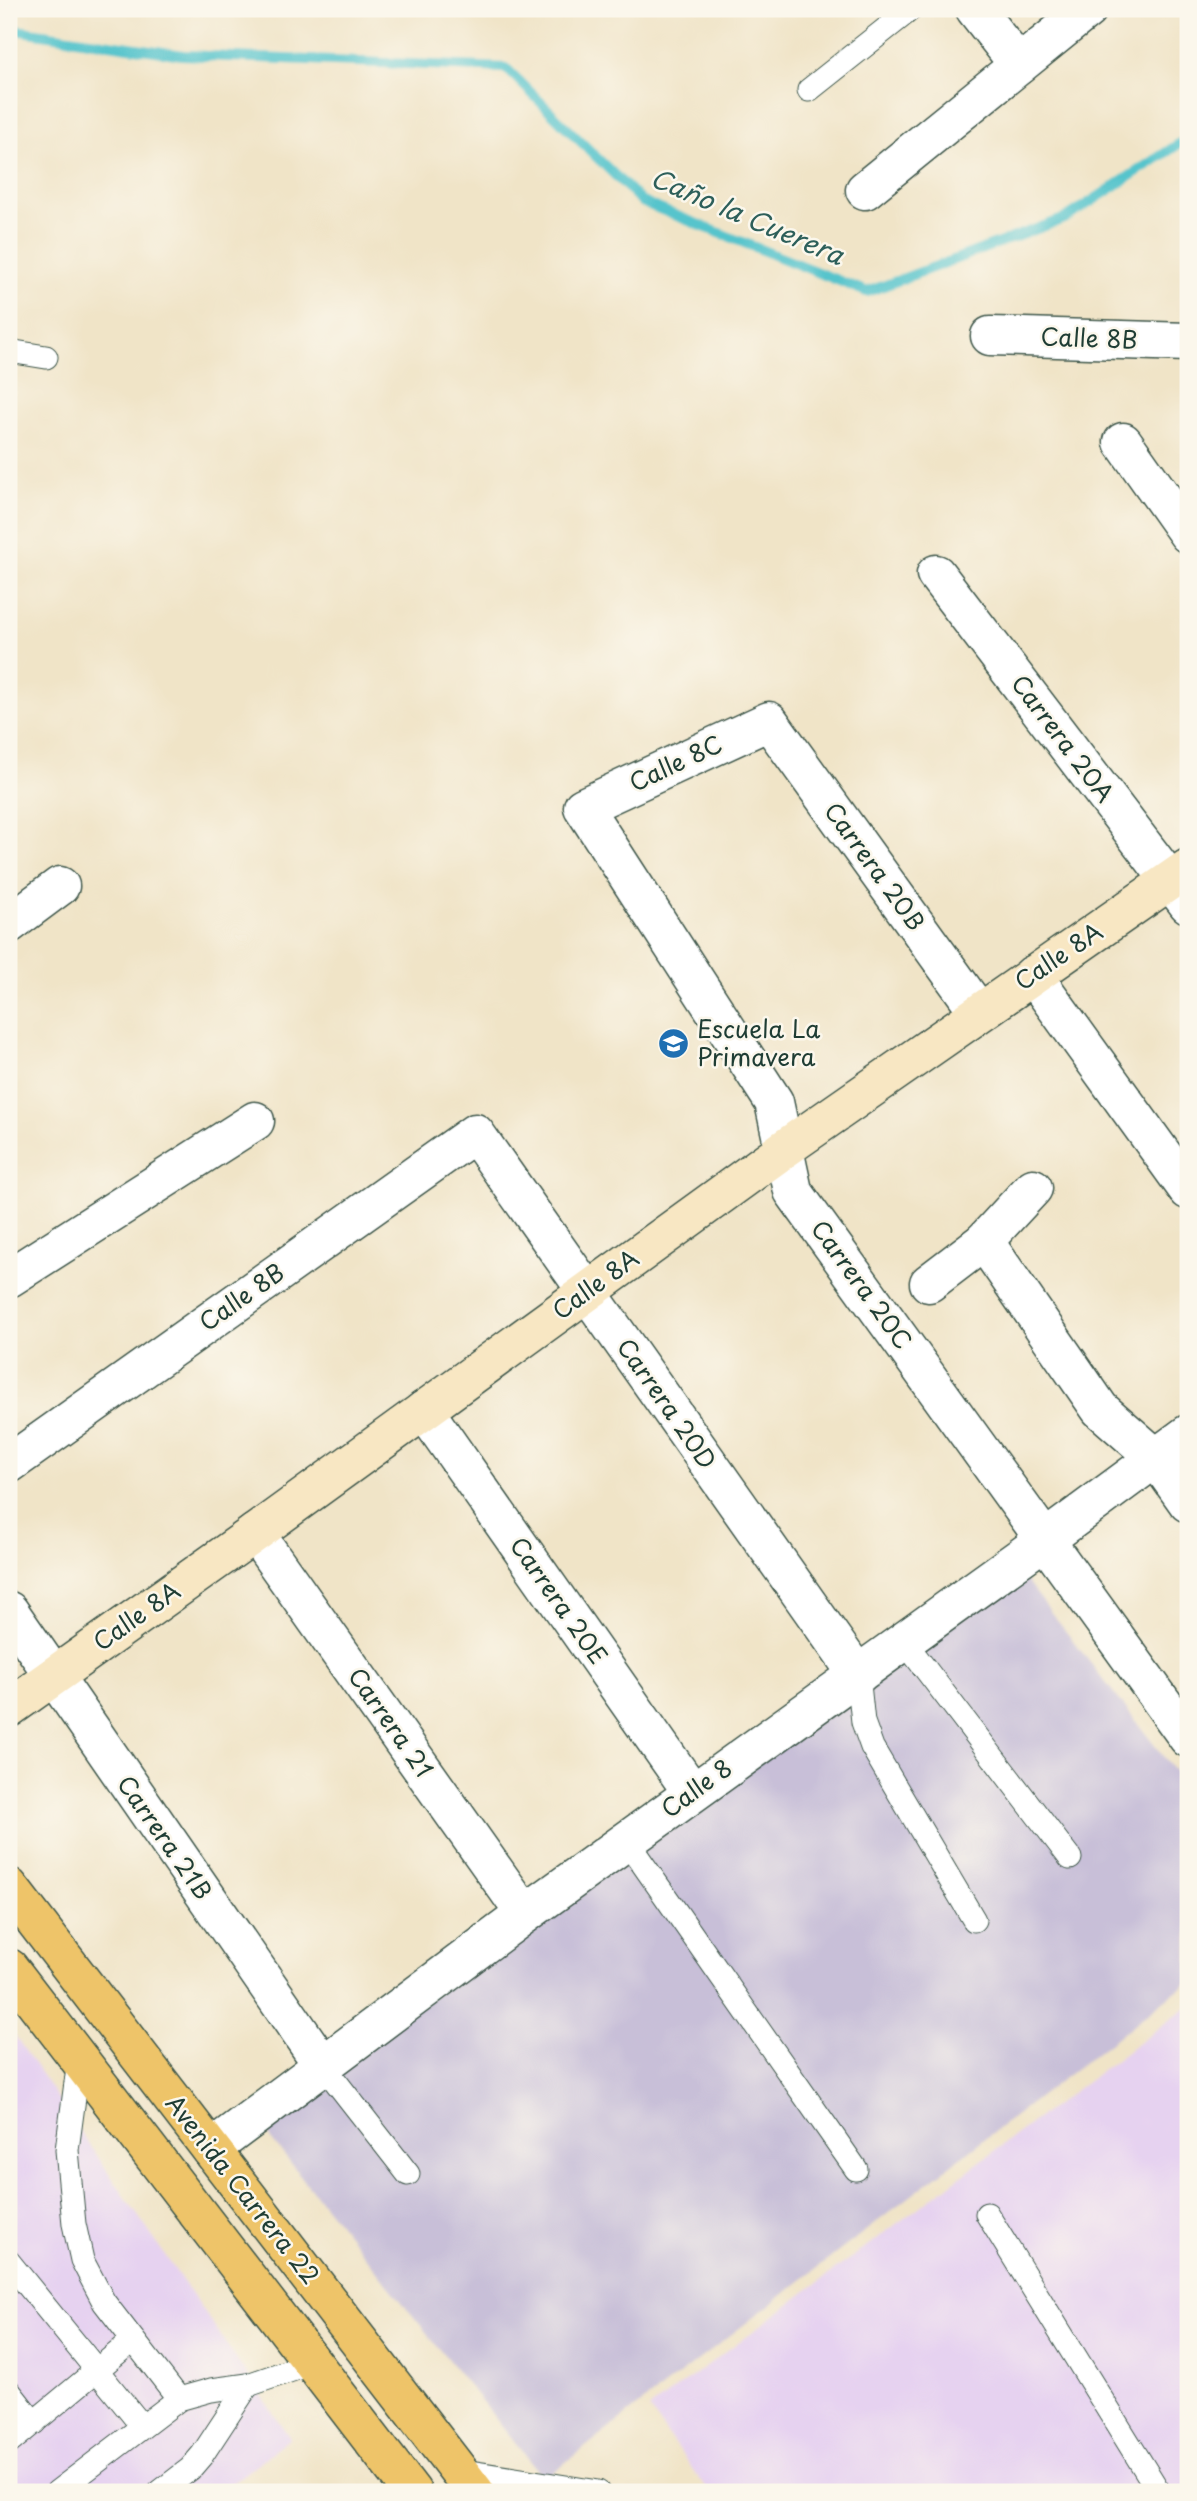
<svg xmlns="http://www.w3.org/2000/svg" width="1197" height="2501" viewBox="0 0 1197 2501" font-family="'Playpen Sans',sans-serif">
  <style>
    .built { fill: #e6d2f0 }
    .industrial { fill: #c8bfd8 }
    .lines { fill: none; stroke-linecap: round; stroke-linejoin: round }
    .stream { stroke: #57c4cc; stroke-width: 10 }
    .lane-casing { stroke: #3e564a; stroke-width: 25 }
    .street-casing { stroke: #3e564a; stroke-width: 41 }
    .secondary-casing { stroke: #3e564a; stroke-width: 41 }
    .primary-casing { stroke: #3e564a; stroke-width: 41 }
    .lane { stroke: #fff; stroke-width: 23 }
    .street { stroke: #fff; stroke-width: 38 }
    .secondary { stroke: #f8e7c3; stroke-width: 38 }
    .primary { stroke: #eec469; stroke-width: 38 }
    .labels { text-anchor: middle; stroke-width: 5; stroke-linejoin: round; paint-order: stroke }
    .street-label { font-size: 24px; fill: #1f3d34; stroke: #fbf7ec }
    .poi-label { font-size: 24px; fill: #1f3d34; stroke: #fbf7ec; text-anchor: start }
    .water-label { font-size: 26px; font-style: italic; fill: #2d5f5a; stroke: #fbf7ec }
  </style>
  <rect width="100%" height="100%" fill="#fbf7ec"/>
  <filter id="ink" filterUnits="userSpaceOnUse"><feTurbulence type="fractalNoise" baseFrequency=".0143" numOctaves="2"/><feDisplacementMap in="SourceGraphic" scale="14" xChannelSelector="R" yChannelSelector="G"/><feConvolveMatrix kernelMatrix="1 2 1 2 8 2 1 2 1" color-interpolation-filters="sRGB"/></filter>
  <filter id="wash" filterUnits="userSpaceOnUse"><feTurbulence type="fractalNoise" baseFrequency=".00686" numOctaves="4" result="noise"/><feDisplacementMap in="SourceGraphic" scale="28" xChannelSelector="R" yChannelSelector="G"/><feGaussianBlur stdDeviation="1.57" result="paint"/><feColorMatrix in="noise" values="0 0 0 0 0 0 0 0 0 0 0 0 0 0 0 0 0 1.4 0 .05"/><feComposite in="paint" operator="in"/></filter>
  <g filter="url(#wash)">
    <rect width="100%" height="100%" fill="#f0e4c7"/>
    <!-- built -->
    <g class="built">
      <path d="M1188,2006V2492H709L649,2409Z"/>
      <path d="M9,2027L290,2438L221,2492H9Z"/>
    </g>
    <!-- industrial -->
    <path class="industrial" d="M1017,1569L1188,1788V1982L544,2479L259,2124Z"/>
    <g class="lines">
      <!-- stream -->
      <path class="stream" d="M9,29L183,55L506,68L642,202L867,292L1066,218L1188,138"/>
    </g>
  </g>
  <g filter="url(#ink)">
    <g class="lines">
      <defs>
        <g id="lane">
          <path d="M809,90L911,9"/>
          <path d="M9,351L46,357"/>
          <path d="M904,1641L1070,1858"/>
          <path d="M858,1675L863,1722L872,1747L974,1920"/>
          <path d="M626,1840L856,2169"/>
          <path d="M79,2060L67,2150L74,2224L82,2260L104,2302L179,2399"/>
          <path d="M322,2064L408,2174"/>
          <path d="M987,2214L1159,2492"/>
          <path d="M9,2262L142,2426"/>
          <path d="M9,2391L34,2423"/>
          <path d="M9,2443L133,2340"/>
          <path d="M457,2470L598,2492"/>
          <path d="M57,2492L179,2399L211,2390L248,2385L312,2363"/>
          <path d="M160,2492L190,2469L202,2455L248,2385"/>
        </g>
        <g id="street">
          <path d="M975,9L1019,65"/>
          <path d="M865,190L1088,9"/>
          <path d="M990,336L1188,342"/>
          <path d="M1123,442L1188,534"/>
          <path d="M936,574L1188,904"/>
          <path d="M9,924L60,886"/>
          <path d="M1033,975L1188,1190"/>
          <path d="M979,1012L769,721L583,807L774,1102L793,1191L1188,1738"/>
          <path d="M984,1241L1100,1409L1156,1458L1188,1503"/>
          <path d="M9,1278L255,1121"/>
          <path d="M929,1283L984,1241L1033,1188"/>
          <path d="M424,1410L692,1792"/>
          <path d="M9,1464L475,1133L858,1675"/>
          <path d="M255,1533L525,1914"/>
          <path d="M9,1611L322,2064"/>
          <path d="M211,2149L525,1914L1046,1539L1188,1434"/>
        </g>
        <path id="secondary" d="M9,1708L255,1533L784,1149L1188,868"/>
        <g id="primary">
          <path d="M9,1887L475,2492"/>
          <path d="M9,1968L412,2492"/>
        </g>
      </defs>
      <!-- lane casing -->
      <use href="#lane" class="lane-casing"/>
      <!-- street casing -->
      <use href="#street" class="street-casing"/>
      <!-- secondary casing -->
      <use href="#secondary" class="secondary-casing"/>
      <!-- primary casing -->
      <use href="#primary" class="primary-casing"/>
      <!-- lane -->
      <use href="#lane" class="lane"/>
      <!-- street -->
      <use href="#street" class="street"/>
      <!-- secondary -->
      <use href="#secondary" class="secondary"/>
      <!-- primary -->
      <use href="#primary" class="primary"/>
    </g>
  </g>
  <!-- icons -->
  <defs>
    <symbol id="school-disc" viewBox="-11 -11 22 22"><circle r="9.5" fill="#1f6fb2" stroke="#fbf7ec"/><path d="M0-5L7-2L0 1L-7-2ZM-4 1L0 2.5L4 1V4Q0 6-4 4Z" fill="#fff"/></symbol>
  </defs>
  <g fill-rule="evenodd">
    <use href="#school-disc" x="656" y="1026" width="35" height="35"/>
  </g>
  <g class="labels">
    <!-- street labels -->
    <g class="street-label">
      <text transform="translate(1089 339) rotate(2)" y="8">Calle 8B</text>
      <text transform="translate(1062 739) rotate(53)" y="8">Carrera 20A</text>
      <text transform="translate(676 764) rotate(-25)" y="8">Calle 8C</text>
      <text transform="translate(874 867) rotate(54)" y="8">Carrera 20B</text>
      <text transform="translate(1059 957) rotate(-34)" y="8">Calle 8A</text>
      <text transform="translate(596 1285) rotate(-36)" y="8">Calle 8A</text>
      <text transform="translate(861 1285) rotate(54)" y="8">Carrera 20C</text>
      <text transform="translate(242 1298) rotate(-35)" y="8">Calle 8B</text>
      <text transform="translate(666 1404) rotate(55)" y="8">Carrera 20D</text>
      <text transform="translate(558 1601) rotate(55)" y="8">Carrera 20E</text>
      <text transform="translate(137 1617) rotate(-35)" y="8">Calle 8A</text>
      <text transform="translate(390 1723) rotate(55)" y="8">Carrera 21</text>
      <text transform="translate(697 1789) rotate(-36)" y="8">Calle 8</text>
      <text transform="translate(164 1838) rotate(55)" y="8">Carrera 21B</text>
      <text transform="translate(242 2190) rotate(52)" y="8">Avenida Carrera 22</text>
    </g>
    <!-- poi labels -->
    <g class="poi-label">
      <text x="697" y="1038">Escuela La<tspan x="697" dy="28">Primavera</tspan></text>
    </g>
    <!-- water labels -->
    <g class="water-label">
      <text transform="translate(747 217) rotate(23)" y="9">Caño la Cuerera</text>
    </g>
  </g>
  <!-- margin -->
  <rect width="1197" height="2501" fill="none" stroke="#fbf7ec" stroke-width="35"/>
</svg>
